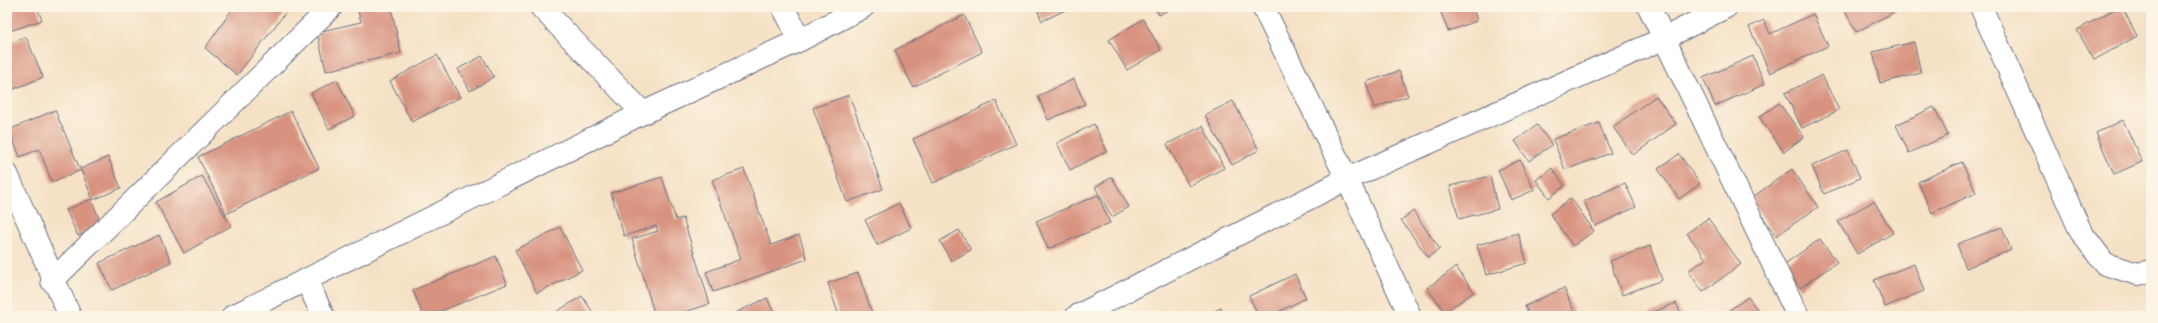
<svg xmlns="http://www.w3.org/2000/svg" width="2158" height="323" viewBox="0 0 2158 323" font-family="'Shantell Sans',sans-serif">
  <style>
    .building { fill: #d89380 }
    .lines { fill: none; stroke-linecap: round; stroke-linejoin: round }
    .street-casing { stroke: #676d82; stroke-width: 24 }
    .street { stroke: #fff; stroke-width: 22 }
  </style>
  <rect width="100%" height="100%" fill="#fcf5e5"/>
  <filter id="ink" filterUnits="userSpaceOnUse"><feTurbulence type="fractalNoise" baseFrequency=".025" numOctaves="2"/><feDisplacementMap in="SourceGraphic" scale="8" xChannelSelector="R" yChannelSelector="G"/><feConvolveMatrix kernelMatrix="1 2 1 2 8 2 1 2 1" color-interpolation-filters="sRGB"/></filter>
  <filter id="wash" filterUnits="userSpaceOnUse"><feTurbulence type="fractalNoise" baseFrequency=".012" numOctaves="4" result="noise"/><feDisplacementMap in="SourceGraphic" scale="16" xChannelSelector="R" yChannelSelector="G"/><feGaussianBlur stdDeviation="0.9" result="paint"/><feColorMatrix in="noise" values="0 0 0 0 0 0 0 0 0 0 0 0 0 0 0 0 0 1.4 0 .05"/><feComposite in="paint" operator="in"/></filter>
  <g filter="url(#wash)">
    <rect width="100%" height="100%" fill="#f5e1c5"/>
    <g id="blocks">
      <!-- building -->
      <g class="building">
        <path d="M7,7H37L42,20L7,32Z"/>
        <path d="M234,7H290L237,75L205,48Z"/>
        <path d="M357,7H391L401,53L326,71L317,32L361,22Z"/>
        <path d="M1036,7H1072L1042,21Z"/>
        <path d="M1155,7H1174L1159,15Z"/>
        <path d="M1439,7H1473L1477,21L1448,31Z"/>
        <path d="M1843,7H1894L1896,11L1856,32Z"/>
        <path d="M2118,7H2122L2137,36L2094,60L2077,30Z"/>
        <path d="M1813,14L1828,46L1770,73L1749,27L1764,20L1770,34Z"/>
        <path d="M964,15L982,52L913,87L895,50Z"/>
        <path d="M1143,19L1161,50L1127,70L1109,40Z"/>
        <path d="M26,37L43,77L9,91L7,86V45Z"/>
        <path d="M1914,42L1921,73L1880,83L1873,52Z"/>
        <path d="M437,55L460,97L412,122L390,81Z"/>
        <path d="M482,56L494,77L470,91L458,69Z"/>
        <path d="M1753,56L1765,84L1715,106L1703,78Z"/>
        <path d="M1399,71L1408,96L1374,108L1366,82Z"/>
        <path d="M1822,75L1839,110L1802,128L1785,93Z"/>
        <path d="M1074,79L1085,104L1048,120L1038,96Z"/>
        <path d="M337,80L355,116L329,129L311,93Z"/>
        <path d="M849,95L883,189L847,202L813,108Z"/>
        <path d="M1656,96L1676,124L1633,155L1613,127Z"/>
        <path d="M996,101L1016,144L933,183L913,139Z"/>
        <path d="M1233,101L1259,150L1232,165L1205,115Z"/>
        <path d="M1779,103L1804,137L1784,152L1759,117Z"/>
        <path d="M1934,107L1948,135L1909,153L1896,125Z"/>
        <path d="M55,110L80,169L108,157L121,188L93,200L81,170L52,182L39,149L20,157L9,130Z"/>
        <path d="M291,111L319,168L226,214L198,157Z"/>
        <path d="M2123,120L2142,162L2114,174L2096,133Z"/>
        <path d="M1599,123L1611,153L1565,170L1553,139Z"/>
        <path d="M1094,124L1107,151L1070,170L1057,143Z"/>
        <path d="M1537,125L1552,145L1529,161L1515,141Z"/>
        <path d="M1203,126L1224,168L1189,186L1167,144Z"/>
        <path d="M1848,150L1860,178L1824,194L1812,166Z"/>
        <path d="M1679,154L1700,184L1679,199L1658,169Z"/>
        <path d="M1520,160L1534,190L1511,200L1498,170Z"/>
        <path d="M1962,162L1976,193L1932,213L1918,182Z"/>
        <path d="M1552,168L1565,186L1549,198L1536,180Z"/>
        <path d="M744,169L771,245L799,235L807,259L713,292L706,272L741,259L712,180Z"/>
        <path d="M1792,169L1818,207L1776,236L1750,199Z"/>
        <path d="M202,176L231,226L184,253L156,202Z"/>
        <path d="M1490,176L1498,209L1459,219L1450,186Z"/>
        <path d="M662,177L676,220L683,218L710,304L672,316H655L632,239L658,231L656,226L624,236L611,193Z"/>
        <path d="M1112,177L1129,207L1112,217L1095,187Z"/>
        <path d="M1625,183L1636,207L1595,226L1584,201Z"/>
        <path d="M1098,195L1110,223L1048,249L1036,221Z"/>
        <path d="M1571,198L1594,231L1573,246L1550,214Z"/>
        <path d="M91,199L102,225L78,236L66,210Z"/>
        <path d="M1874,201L1893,233L1857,254L1838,221Z"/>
        <path d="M899,203L911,228L877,245L865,220Z"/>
        <path d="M1413,211L1440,249L1428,257L1401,220Z"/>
        <path d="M1708,218L1741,264L1703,292L1688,271L1706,259L1687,233Z"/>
        <path d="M560,227L582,270L537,293L515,250Z"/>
        <path d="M2002,227L2011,250L1966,268L1957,244Z"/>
        <path d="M959,230L971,250L951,261L940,241Z"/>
        <path d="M1518,233L1527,263L1486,275L1477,245Z"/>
        <path d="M159,235L171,262L112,290L99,263Z"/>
        <path d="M1820,239L1837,262L1800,288L1783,265Z"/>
        <path d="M1650,246L1662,280L1622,295L1610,261Z"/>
        <path d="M496,256L507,284L429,316H423L413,290Z"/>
        <path d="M1914,264L1924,291L1885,307L1874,280Z"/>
        <path d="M1456,267L1474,292L1445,312L1427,288Z"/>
        <path d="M858,273L873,316H839L828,283Z"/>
        <path d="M1295,274L1306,298L1270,316H1259L1249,296Z"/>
        <path d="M1564,288L1576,316H1529L1525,306Z"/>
        <path d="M582,296L595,316H558L556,312Z"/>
        <path d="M1748,297L1762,316H1721Z"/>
        <path d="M767,298L775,316H733V314Z"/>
        <path d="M1676,303L1682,316H1644Z"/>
        <path d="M1221,308L1224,316H1203Z"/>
      </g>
    </g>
  </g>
  <g filter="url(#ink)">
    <use href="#blocks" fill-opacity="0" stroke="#676d82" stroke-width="1"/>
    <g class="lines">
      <defs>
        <g id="street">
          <path d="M541,7L643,113"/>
          <path d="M783,7L800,40"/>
          <path d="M1263,7L1347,179L1410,316"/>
          <path d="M1649,7L1798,316"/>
          <path d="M1981,7L2081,232L2105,264L2138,274L2151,271"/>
          <path d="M7,174L70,316"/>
          <path d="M52,281L331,7"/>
          <path d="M307,281L323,316"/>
          <path d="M233,316L643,113L800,40L863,7"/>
          <path d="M1077,316L1347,179L1665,38L1726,7"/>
        </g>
      </defs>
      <!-- street casing -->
      <use href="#street" class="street-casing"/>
      <!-- street -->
      <use href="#street" class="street"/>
    </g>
  </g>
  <!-- margin -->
  <rect width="2158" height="323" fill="none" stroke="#fcf5e5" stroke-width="24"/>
</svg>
